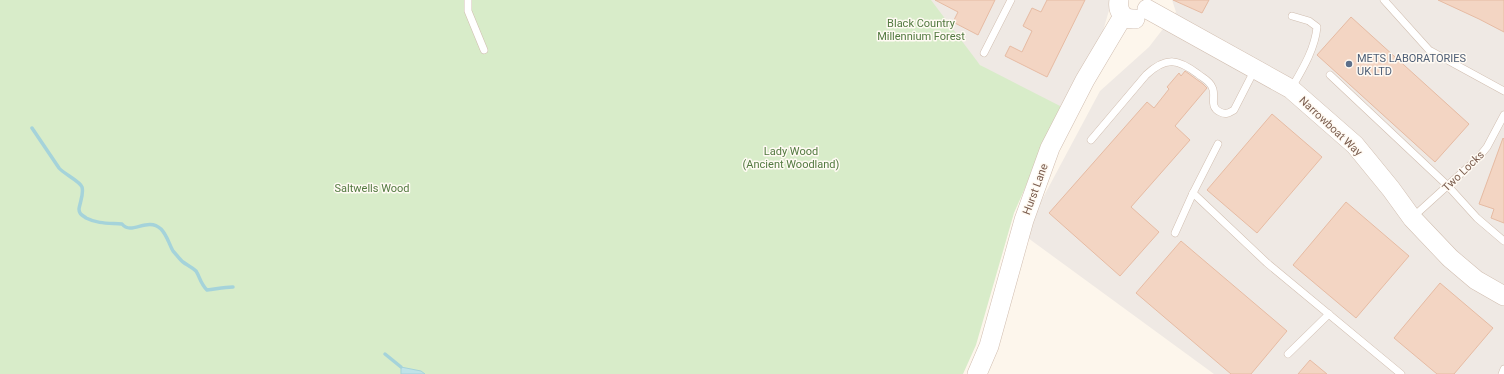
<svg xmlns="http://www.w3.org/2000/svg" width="1504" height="374" viewBox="0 0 1504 374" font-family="Roboto,sans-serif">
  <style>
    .industrial { fill: #efe9e4 }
    .green { fill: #d8ecc9 }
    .water { fill: #bfe3e8; stroke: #a5d3da }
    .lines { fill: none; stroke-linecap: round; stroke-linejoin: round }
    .stream { stroke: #a5d3da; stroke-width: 3.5 }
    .building { fill: #f3d5c3; stroke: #e6bba3 }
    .service-casing { stroke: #d1beb0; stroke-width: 8 }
    .tertiary-casing { stroke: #d1beb0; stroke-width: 20 }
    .service { stroke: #fff; stroke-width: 7 }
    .tertiary { stroke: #fff; stroke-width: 19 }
    .service-dot { fill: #5c6f8a; stroke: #fffaf3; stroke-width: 1.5 }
    .labels { text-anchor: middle; stroke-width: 3; stroke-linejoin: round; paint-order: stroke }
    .park-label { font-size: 11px; fill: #537a41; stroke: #fffaf3 }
    .service-label { font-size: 11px; fill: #4e5e75; stroke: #fffaf3; text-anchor: start }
    .street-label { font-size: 11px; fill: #7a5c4d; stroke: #fffaf3 }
  </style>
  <rect width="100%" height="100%" fill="#fdf6ec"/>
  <!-- industrial -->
  <g class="industrial">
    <path d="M920,0H1112L1103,31L1100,44L1056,117L980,65Z"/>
    <path d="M1172,0H1504V374H1214L1028,238L1037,209L1100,91L1149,47L1176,12Z"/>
  </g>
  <!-- green -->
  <path class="green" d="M0,0H931L980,65L1062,107L1056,117L1014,213L976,345L963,374H0Z"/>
  <!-- water -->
  <path class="water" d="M401,367L421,371L425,374H401Z"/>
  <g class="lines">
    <!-- stream -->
    <g class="stream">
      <path d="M32,128L59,168C64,174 80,181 82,187C84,194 80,202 79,209C79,214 82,215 86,218C98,224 108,223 122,224C132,236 147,216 161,229C167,235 169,244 173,251C176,254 180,260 183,262C187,265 192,267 196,271C200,277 200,283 207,290C216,289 224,287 233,287"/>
      <path d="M385,354L401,367"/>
    </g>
  </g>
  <!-- building -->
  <g class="building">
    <path d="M935,0H995L978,35L953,22L958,12Z"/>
    <path d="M1047,0H1085L1047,77L1005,56L1010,46L1022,52L1032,31L1023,26L1032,8L1041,12Z"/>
    <path d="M1173,0H1209L1202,13Z"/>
    <path d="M1438,0H1504V32L1479,19Z"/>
    <path d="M1351,17L1469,124L1435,162L1317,55Z"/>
    <path d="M1185,71L1203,84L1207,88L1175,126L1190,140L1131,207L1159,232L1120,276L1049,213L1147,102L1154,108L1169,89L1167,87L1179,73L1181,76Z"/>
    <path d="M1272,114L1322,157L1257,233L1207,190Z"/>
    <path d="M1503,138L1504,139V223L1491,218L1494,209L1479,204Z"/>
    <path d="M1346,202L1409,256L1356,318L1293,265Z"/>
    <path d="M1181,241L1287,331L1251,374H1231L1136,293Z"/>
    <path d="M1440,283L1493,328L1454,374H1437L1394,338Z"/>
    <path d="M1310,360L1327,374H1298Z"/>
  </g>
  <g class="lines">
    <defs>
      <g id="service">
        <path d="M468,0V11L484,50"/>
        <path d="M1384,0L1429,50L1504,91"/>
        <path d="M984,53L1011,0"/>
        <path d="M1330,75L1448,186L1477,218L1504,241"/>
        <path d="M1291,89C1302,70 1315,49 1317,27L1309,21L1292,16"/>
        <path d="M1091,140L1146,75C1166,56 1178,59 1198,74C1203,78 1210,81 1212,87C1217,96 1208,106 1220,112C1226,115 1229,113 1234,110L1255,69"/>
        <path d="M1193,193L1267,263L1401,374"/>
        <path d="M1413,217L1478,158L1487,147L1504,115"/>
        <path d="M1175,233L1193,193L1218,144"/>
        <path d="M1288,354L1329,314"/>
        <path d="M1502,374L1504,369"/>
      </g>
      <g id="tertiary">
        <path d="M1119,0C1117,11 1123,20 1135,19"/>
        <path d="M1147,9L1291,89L1355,145L1391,189L1412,218L1450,258L1476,280L1504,296"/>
        <path d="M977,374L989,346L1024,220L1050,148L1085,80L1123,16"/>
      </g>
    </defs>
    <!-- service casing -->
    <use href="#service" class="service-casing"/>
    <!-- tertiary casing -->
    <use href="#tertiary" class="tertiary-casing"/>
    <!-- service -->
    <use href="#service" class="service"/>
    <!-- tertiary -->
    <use href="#tertiary" class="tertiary"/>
  </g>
  <!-- markers -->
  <circle class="service-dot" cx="1349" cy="64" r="4"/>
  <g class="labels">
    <!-- park labels -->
    <g class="park-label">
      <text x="921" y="27">Black Country<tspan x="921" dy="13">Millennium Forest</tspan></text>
      <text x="791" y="155">Lady Wood<tspan x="791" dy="13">(Ancient Woodland)</tspan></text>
      <text x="372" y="192">Saltwells Wood</text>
    </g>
    <!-- service labels -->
    <g class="service-label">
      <text x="1357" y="62">METS LABORATORIES<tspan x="1357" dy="13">UK LTD</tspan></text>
    </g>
    <!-- street labels -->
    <g class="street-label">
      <text transform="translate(1331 126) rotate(43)" y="4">Narrowboat Way</text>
      <text transform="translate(1463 171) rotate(-44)" y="4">Two Locks</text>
      <text transform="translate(1035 189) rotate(-70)" y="4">Hurst Lane</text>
    </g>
  </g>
</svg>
